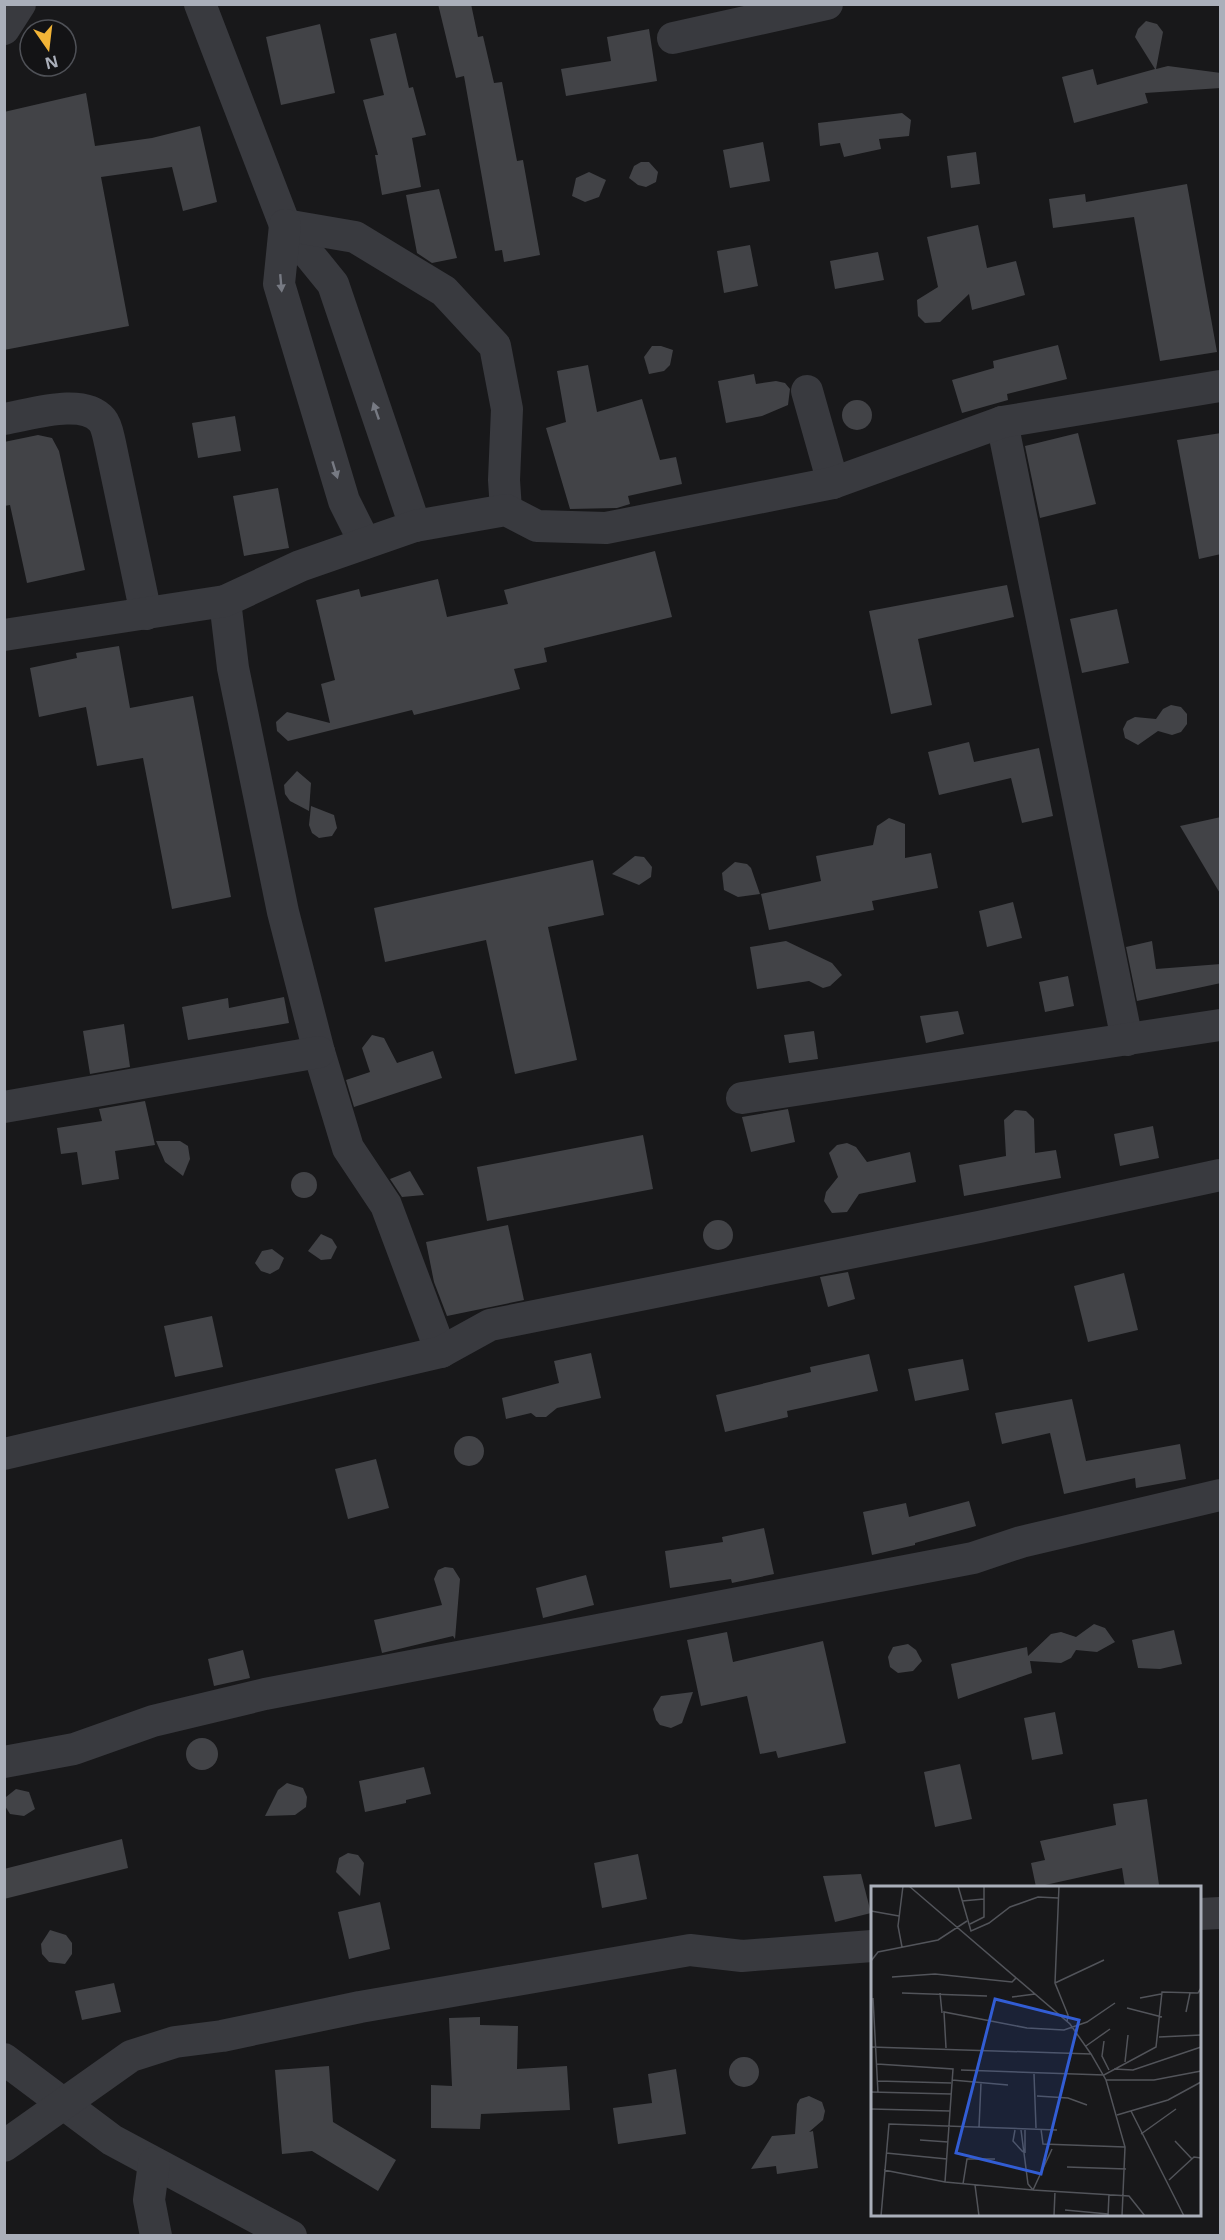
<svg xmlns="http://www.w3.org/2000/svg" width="1225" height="2240" viewBox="0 0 1225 2240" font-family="'Noto Sans',sans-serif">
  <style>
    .building { fill: #424347 }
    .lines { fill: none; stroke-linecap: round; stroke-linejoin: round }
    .minor { stroke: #393a3f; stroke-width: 32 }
    .oneway { fill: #777a83 }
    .inset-road { fill: none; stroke: #52545a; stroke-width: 1.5 }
    .view { fill: #325dd4; fill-opacity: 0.15; stroke: #325dd4; stroke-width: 3 }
    .inset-edge { fill: none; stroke: #aaafba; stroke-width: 3 }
  </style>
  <rect width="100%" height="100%" fill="#18181a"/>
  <!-- building -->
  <g class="building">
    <path d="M438,4H471L478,37L483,36L494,83L502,82L517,161L523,160L540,255L504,262L502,250L495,251L464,76L456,78Z"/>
    <path d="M1146,21L1157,24L1163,32L1156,69L1168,66L1221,73V88L1145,93L1148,103L1074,123L1062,77L1093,69L1097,85L1155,69L1135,37L1138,29Z"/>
    <path d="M320,24L335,93L281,105L266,37Z"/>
    <path d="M649,29L657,81L566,96L561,69L611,61L607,37Z"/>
    <path d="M396,33L409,88L413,87L426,135L412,138L421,187L382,195L375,155H378L363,100L384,95L370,39Z"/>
    <path d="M86,93L95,146L152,138L200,126L217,202L183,211L172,167L101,177L129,326L4,350V112Z"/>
    <path d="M902,113L911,120L909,136L879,139L881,149L844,157L840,143L820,146L818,123Z"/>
    <path d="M763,142L770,181L730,188L723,150Z"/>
    <path d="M976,152L980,184L951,188L947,156Z"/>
    <path d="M641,162H649L658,172L656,182L646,187L638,185L629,178L634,166Z"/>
    <path d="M589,172L606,180L599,197L585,202L572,196L576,178Z"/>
    <path d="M1187,184L1217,352L1160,361L1134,217L1053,228L1049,199L1085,194L1086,202Z"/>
    <path d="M439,189L457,258L432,263L417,253L406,195Z"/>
    <path d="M978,225L987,268L1016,261L1025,295L972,310L969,294L940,322L925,323L918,316L917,300L938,287L927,237Z"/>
    <path d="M750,245L758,286L724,293L717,251Z"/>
    <path d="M878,252L884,280L835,289L830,261Z"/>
    <path d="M1058,345L1067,379L1007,394L1008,400L962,413L952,380L994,368L993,361Z"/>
    <path d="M652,346H661L673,350L670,365L664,371L649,374L644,357Z"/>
    <path d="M588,365L597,412L642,399L660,460L676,457L682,484L628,496L630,504L617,508L570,509L546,428L566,422L557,371Z"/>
    <path d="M754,374L756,384L776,381L785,383L790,389L788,405L762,416L726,423L718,381Z"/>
    <circle cx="857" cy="415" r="15"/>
    <path d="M235,416L241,451L198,458L192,423Z"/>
    <path d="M1078,433L1096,504L1040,518L1025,446Z"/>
    <path d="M1221,433V554L1199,559L1177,440Z"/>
    <path d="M38,435L52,438L59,451L85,570L27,583L10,505L4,506V442Z"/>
    <path d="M278,488L289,548L244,556L233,496Z"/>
    <path d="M655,551L672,617L544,648L547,662L514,669L520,689L414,715L412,710L288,741L277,731L276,722L287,712L330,723L321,684L335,680L316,600L359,589L361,597L438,579L447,617L508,604L504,590Z"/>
    <path d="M1007,585L1014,617L918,639L932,705L891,714L869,611Z"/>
    <path d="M1117,609L1129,663L1082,673L1070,619Z"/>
    <path d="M119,646L130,708L193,696L231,897L172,909L143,758L97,766L86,707L39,717L30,668L77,658L76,653Z"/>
    <path d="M1171,705L1181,707L1187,714V724L1181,732L1172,735L1158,731L1138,745L1125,738L1123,729L1127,721L1135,717L1156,719L1163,709Z"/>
    <path d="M969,742L974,762L1039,748L1053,816L1022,823L1011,778L939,795L928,752Z"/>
    <path d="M297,771L311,783L309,811L290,801L285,794L284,785Z"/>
    <path d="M311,806L334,815L337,828L332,836L319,838L312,833L309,825Z"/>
    <path d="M1221,817V895L1180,826Z"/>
    <path d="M889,818L905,824V858L931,853L938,888L872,901L874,910L769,930L761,894L821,881L816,856L873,845L877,826Z"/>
    <path d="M635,856L644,857L652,867L651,877L639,885L612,874Z"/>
    <path d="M593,860L604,915L548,927L577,1060L515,1074L486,940L385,962L374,908Z"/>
    <path d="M735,862L747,864L751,868L760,894L738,897L724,890L722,873Z"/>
    <path d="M1013,902L1022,938L987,947L979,911Z"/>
    <path d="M786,941L832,963L842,975L830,986L823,988L809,981L757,989L750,947Z"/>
    <path d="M1152,941L1156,969L1221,964V983L1137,1001L1126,947Z"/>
    <path d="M1068,976L1074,1006L1045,1012L1039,982Z"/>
    <path d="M284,997L289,1023L188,1040L182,1007L228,998L229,1008Z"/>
    <path d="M958,1011L964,1034L926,1043L920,1016Z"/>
    <path d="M124,1024L130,1067L90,1074L83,1031Z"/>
    <path d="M814,1031L818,1059L789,1063L784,1035Z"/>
    <path d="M372,1035L384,1038L397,1063L433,1051L442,1078L354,1107L346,1080L370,1072L362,1048Z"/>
    <path d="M145,1101L155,1145L115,1151L119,1179L82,1185L77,1152L61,1154L57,1128L102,1121L99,1109Z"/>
    <path d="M788,1109L795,1142L751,1152L742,1117Z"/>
    <path d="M1015,1110L1026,1111L1034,1119L1035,1153L1056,1150L1061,1178L964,1196L959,1165L1006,1156L1004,1120Z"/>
    <path d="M1153,1126L1159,1158L1120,1166L1114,1134Z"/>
    <path d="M643,1135L653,1189L487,1221L477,1167Z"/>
    <path d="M156,1141H180L188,1146L190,1159L183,1176L165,1162Z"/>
    <path d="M847,1143L856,1147L867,1162L910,1152L916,1182L859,1194L847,1212L832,1213L824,1201L826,1192L838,1177L829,1153L837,1145Z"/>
    <path d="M410,1171L424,1195L402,1197L390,1179Z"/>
    <circle cx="304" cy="1185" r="13"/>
    <circle cx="718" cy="1235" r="15"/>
    <path d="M508,1225L524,1300L447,1316L434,1282L426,1242Z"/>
    <path d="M321,1234L332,1239L337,1247L331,1259L321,1260L308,1251Z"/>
    <path d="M272,1249L284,1258L279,1269L270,1274L261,1271L255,1263L262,1251Z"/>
    <path d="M848,1272L855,1299L828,1307L820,1277Z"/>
    <path d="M1124,1273L1138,1330L1088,1342L1074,1286Z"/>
    <path d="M212,1316L223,1367L175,1377L164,1326Z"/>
    <path d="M591,1353L601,1398L557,1408L546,1417H536L531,1413L506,1419L502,1398L559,1383L554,1361Z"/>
    <path d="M869,1354L878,1391L787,1411L788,1417L725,1432L716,1395L811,1372L810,1367Z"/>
    <path d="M963,1359L969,1390L915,1401L908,1369Z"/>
    <path d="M1072,1399L1086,1461L1180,1444L1186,1479L1136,1488L1135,1478L1064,1494L1050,1433L1002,1444L995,1413Z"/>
    <circle cx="469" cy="1451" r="15"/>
    <path d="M376,1459L389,1508L348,1519L335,1469Z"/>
    <path d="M969,1501L976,1526L915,1543V1545L872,1555L863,1512L906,1503L909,1517Z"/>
    <path d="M764,1528L774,1574L732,1583L731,1579L670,1588L665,1551L723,1542L722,1537Z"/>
    <path d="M445,1567L453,1568L460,1579L455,1639L453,1636L382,1653L374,1620L442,1605L434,1579L438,1570Z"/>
    <path d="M586,1575L594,1605L543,1618L536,1588Z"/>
    <path d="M1094,1624L1105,1628L1115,1642L1097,1652L1076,1650L1071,1658L1061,1663L1030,1661L1032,1673L958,1699L951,1664L1027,1647L1028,1656L1051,1634L1061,1632L1076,1637Z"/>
    <path d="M1174,1630L1182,1664L1160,1669L1138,1668L1132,1640Z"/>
    <path d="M727,1632L733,1662L823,1641L846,1743L778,1758L776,1751L760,1754L747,1696L701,1706L687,1640Z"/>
    <path d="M908,1644L916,1650L922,1661L913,1671L898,1673L890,1667L888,1657L893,1647Z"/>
    <path d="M243,1650L250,1678L214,1686L208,1659Z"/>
    <path d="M693,1692L682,1723L671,1728L660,1725L656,1720L653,1709L661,1696Z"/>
    <path d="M1055,1712L1063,1754L1032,1760L1024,1718Z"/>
    <circle cx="202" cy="1754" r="16"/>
    <path d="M960,1764L972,1819L935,1827L924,1772Z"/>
    <path d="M424,1767L431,1794L406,1800V1803L365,1812L359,1781Z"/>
    <path d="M287,1783L303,1788L307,1797L306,1807L295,1815L265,1816L278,1790Z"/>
    <path d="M16,1789L29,1792L35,1809L24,1816L10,1814L5,1806L6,1797Z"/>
    <path d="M1147,1799L1159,1885L1125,1887L1122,1868L1036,1887L1031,1863L1045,1860L1040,1841L1116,1825L1113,1804Z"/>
    <path d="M122,1839L128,1868L4,1899V1869Z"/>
    <path d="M348,1853L358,1855L364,1863L360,1896L336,1872L339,1858Z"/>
    <path d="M638,1854L647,1899L602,1908L594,1863Z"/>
    <path d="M861,1874L871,1913L835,1922L823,1876Z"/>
    <path d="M380,1902L390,1949L349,1959L338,1912Z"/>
    <path d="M50,1930L66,1935L72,1943V1954L65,1964L49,1962L42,1954L41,1944Z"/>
    <path d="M114,1983L121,2012L82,2020L75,1991Z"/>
    <path d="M480,2017V2025L518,2026L517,2069L567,2066L570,2110L481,2114L480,2129L431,2128V2085L452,2086L449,2018Z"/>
    <circle cx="744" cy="2072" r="15"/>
    <path d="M329,2066L333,2122L396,2160L378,2191L312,2151L282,2154L275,2070Z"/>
    <path d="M676,2069L686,2134L618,2144L613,2108L652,2103L648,2074Z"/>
    <path d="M809,2096L822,2102L825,2111L823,2120L809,2132L813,2131L818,2168L777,2174L776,2166L751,2169L772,2136L795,2134L797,2104L800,2099Z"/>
  </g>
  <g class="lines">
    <!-- minor -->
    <g class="minor">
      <path d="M200,4L285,225L333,284L415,526"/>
      <path d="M4,29L20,4"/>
      <path d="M673,38L827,4"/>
      <path d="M285,225L355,237L444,291L495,346L507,409L504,480L506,510"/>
      <path d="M285,225L279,284L344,501L365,543"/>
      <path d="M807,391L833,483"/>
      <path d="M4,419C30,415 83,397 102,420C107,426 108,435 110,443L146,614"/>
      <path d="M1002,422L1127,1040"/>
      <path d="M225,601L233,668L283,912L319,1052L348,1148L386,1205L441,1352"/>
      <path d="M4,635L225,601L300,566L415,526L506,510L537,526L606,528L833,483L1002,422L1220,386"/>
      <path d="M742,1098L1220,1025"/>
      <path d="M4,1107L319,1052"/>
      <path d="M4,1454L441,1352L490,1325L979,1227L1220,1175"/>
      <path d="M4,1762L74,1749L153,1721L265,1694L973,1558L1021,1542L1220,1495"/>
      <path d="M1200,1914L1220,1913"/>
      <path d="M4,2059L112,2140L291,2236"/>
      <path d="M4,2146L131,2056L175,2042L222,2036L360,2007L690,1950L742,1956L872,1946"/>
      <path d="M154,2163L149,2200L156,2236"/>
    </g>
  </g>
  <!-- one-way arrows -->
  <defs><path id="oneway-solid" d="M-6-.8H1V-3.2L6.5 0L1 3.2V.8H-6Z" transform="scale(1.5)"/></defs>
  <g class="oneway">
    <use href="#oneway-solid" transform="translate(281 283) rotate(85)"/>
    <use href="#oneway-solid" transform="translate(376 411) rotate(-109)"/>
    <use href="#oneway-solid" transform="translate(335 470) rotate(73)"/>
  </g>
  <!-- overview -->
  <g transform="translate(871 1886)">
    <rect width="330" height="330" fill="#18181a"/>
    <path class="inset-road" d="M38,0L199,138L220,168L235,194L254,261L251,330M87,0L100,45L118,37L139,21L167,11L187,12M188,0L184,97L197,129L196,136M91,15L113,13M0,25L28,30M99,38L113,31V0M31,61L27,40L32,0M0,75L7,66L67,54L96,35M21,91L64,88L141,96L145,92M184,97L233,74M31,107L116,110M69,107L71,127M141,111L164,108M2,112L7,207M269,112L290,108M256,122L291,131M315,126L319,107M288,151L330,149M233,155L231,170L238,184M215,160L239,143M0,161L220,168M75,162L73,126L156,142L193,144L216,136L244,117M254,176L257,149M6,178L82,183L74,296M243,183L262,184L330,161M90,184L233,189L285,161L291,106L327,107L330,102M163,188L165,242M81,194L137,199M235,194H283L330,185M7,195L80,197M0,206L80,208M166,210L197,212L216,219M0,223L79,225M260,225L313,330M246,229L297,214L330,196M108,241L110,197M170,243L172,258L254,261M144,244L142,255L152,266M150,244L157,298L162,304L258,310L274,330M154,244V267M270,248L305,223M49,254L77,256M304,255L321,273M15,267L76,273M196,281L255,283M13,284L74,296L162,304L181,263M298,294L323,271L330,272M92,298L96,273H124M104,299L108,330M194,324L237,328M10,330L18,238L186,244M183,330L184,305M237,330L238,308"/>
    <path class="view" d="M124,113L208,134L170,288L85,267Z"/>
    <rect width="330" height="330" class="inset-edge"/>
  </g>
  <!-- border -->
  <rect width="1225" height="2240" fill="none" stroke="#aaafba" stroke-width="12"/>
  <!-- north arrow -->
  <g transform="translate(48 48) rotate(166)"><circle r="28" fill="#131315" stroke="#4f5157" stroke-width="1.5"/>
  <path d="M0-4.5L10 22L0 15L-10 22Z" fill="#f2b437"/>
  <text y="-9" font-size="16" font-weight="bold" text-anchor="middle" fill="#aaafba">N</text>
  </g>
</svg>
